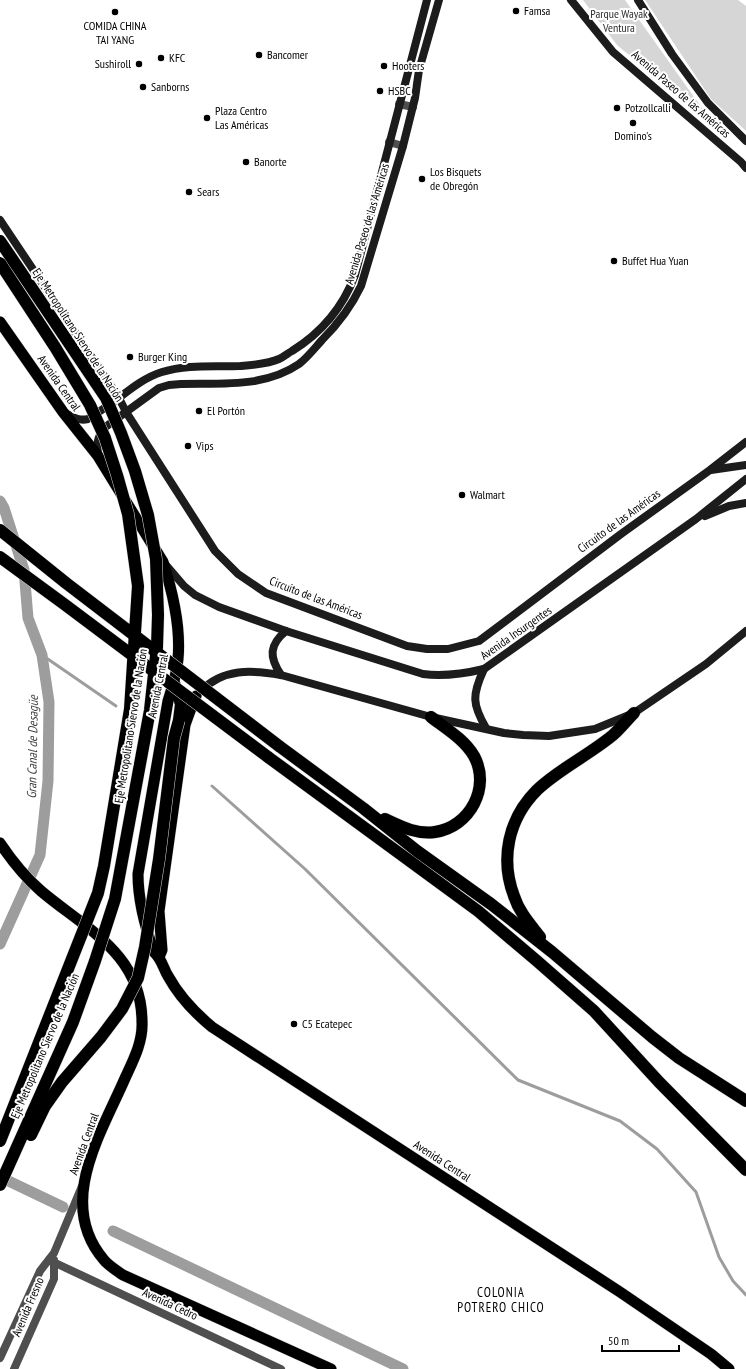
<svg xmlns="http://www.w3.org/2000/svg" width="746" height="1369" viewBox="0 0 746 1369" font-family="'PT Sans Narrow',sans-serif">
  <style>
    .green { fill: #d6d6d6 }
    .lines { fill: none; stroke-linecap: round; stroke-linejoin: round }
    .stream { stroke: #9d9d9d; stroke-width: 3 }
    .canal { stroke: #9d9d9d; stroke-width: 11 }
    .trunk-casing { stroke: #dbdbdb; stroke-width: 12 }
    .motorway-casing { stroke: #dbdbdb; stroke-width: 13 }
    .tertiary { stroke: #4f4f4f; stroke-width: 8 }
    .secondary { stroke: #1c1c1c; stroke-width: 8 }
    .trunk { stroke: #000; stroke-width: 11 }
    .motorway { stroke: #000; stroke-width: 12 }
    .motorway-bridge-casing { stroke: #dbdbdb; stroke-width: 13; stroke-linecap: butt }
    .motorway-bridge { stroke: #000; stroke-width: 12 }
    .poi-dot { fill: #000; stroke: #fff; stroke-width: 1.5 }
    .labels { text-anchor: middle; stroke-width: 4; stroke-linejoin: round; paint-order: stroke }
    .poi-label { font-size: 12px; fill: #000; stroke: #fff; text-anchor: start }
    .park-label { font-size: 12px; fill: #2d2d2d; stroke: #fff }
    .street-label { font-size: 12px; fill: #000; stroke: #fff }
    .water-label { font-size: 13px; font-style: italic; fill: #3e3e3e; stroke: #fff }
    .neighbourhood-label { font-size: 13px; letter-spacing: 1px; fill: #000; stroke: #fff }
  </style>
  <rect width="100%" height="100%" fill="#fff"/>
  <!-- green -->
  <g class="green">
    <path d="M583,0H625L714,125L617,45Z"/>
    <path d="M645,0H738L746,6V131L711,99Z"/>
  </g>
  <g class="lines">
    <!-- stream -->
    <g class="stream">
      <path d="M42,655L116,706"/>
      <path d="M212,786L305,869L518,1080L620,1121L657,1149L696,1192L719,1257L733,1281L746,1295"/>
    </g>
    <!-- canal -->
    <g class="canal">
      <path d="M0,501L4,508L24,570L28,618L42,655L49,702L48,781L40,855L0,944"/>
      <path d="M0,1177L63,1207"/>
      <path d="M113,1231L403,1369"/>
    </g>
    <defs>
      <g id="trunk">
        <path d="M0,322L63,412L98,456L163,562C173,593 181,627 178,659C177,674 172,688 168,701L138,874C138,901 145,927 154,952C162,959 163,968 168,976C179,996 195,1013 212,1027L620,1292L711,1354L729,1369"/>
        <path d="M0,843C12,861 25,877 41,891C86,929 142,954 142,1022C143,1041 134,1059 126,1076C102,1132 55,1203 104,1260C109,1266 116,1270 123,1275L331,1369"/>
        <path d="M159,957L162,950L159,911L185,725L190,711L196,696"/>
      </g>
      <g id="motorway">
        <path d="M174,683L181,704L179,720"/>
        <path d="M279,746L363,808L417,851L491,904L552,952L652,1037L679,1058L746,1101"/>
        <path d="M268,757L478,911L537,961L594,1011L659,1082L746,1170"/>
        <path d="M385,819C400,826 417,835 435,832C470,827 491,787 474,756C464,739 445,728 431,717"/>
        <path d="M540,937C530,924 519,912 514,896C500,859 508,819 537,790C559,769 589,755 613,735C620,729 627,720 634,713"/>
      </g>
    </defs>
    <!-- trunk casing -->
    <use href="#trunk" class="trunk-casing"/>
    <!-- motorway casing -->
    <use href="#motorway" class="motorway-casing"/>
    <!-- tertiary -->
    <g class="tertiary">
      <path d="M399,104L413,107"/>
      <path d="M389,142L403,146"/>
      <path d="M49,1260L281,1369"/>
      <path d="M0,1358L40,1271L54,1253L82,1186"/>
      <path d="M14,1369L54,1279V1260"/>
    </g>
    <!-- secondary -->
    <g class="secondary">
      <path d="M571,0L613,52L741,162L746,168"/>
      <path d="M638,0L672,54L708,103L746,141"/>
      <path d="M0,220L119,398L126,412L215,551L238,574L266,593L407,646L427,649H448L479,641L621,534L710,470L746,442"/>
      <path d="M67,414C74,418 80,421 88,419C99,412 110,404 120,397C133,387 146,377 162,372C187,364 214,367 240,366C253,365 268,364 279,359C284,357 288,353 292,351C321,333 343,307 355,275L427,0"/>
      <path d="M98,455C97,443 97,438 104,428L159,388L169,385L181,384C221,383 264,388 299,364C308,357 314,349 322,340C338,324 351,307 361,286L403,146L415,98L419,70L439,0"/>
      <path d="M711,470L746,465"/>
      <path d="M705,516L729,506L746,503"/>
      <path d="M166,565L184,586L195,595L219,607L286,631L423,674C444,677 463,674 484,669L696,519L746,479"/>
      <path d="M484,669C472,695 472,704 486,728"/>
      <path d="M281,675C269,657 269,645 286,631"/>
      <path d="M201,691C223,668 252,670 281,675L431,717L504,733L523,735L549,736L595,729L634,713L706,664L746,631"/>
    </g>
    <!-- trunk -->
    <use href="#trunk" class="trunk"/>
    <!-- motorway -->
    <use href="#motorway" class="motorway"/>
    <defs>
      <g id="motorway-bridge">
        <path d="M0,241L106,398L121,433L135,471L148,515L156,559L158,615L157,647L150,710L115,899L95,961L73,1022L0,1185"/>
        <path d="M0,263L55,347L90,405L105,438L117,475L128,514L138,586L130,709L104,866L98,893L0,1141"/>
        <path d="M0,530L66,583L279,746"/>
        <path d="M0,557L64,604L268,757"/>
        <path d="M31,1135L45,1106L62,1082L101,1037L122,1009L138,978L145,947L159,859L174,738L179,720"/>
      </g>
    </defs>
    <!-- motorway-bridge casing -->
    <use href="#motorway-bridge" class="motorway-bridge-casing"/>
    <!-- motorway-bridge -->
    <use href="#motorway-bridge" class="motorway-bridge"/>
  </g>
  <!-- markers -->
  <g class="poi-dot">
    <circle cx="516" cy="11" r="4"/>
    <circle cx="115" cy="12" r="4"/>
    <circle cx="259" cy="55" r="4"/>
    <circle cx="161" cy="58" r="4"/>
    <circle cx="139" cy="64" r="4"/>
    <circle cx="384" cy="66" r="4"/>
    <circle cx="143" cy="87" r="4"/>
    <circle cx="380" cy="91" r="4"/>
    <circle cx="617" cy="108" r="4"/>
    <circle cx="207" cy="118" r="4"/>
    <circle cx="633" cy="123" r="4"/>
    <circle cx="246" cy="162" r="4"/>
    <circle cx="422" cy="179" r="4"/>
    <circle cx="189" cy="192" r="4"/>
    <circle cx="614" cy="261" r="4"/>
    <circle cx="130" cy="357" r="4"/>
    <circle cx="199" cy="411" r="4"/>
    <circle cx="188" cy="446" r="4"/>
    <circle cx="462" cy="495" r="4"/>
    <circle cx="294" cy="1024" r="4"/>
  </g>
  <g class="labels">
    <!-- poi labels -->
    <g class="poi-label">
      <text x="524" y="15">Famsa</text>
      <text x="115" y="30" text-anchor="middle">COMIDA CHINA<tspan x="115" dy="14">TAI YANG</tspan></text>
      <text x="267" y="59">Bancomer</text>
      <text x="169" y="62">KFC</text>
      <text x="131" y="68" text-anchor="end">Sushiroll</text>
      <text x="392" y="70">Hooters</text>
      <text x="151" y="91">Sanborns</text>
      <text x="388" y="95">HSBC</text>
      <text x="625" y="112">Potzollcalli</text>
      <text x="215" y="115">Plaza Centro<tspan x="215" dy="14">Las Américas</tspan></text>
      <text x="633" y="140" text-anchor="middle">Domino's</text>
      <text x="254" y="166">Banorte</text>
      <text x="430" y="176">Los Bisquets<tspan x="430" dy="14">de Obregón</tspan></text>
      <text x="197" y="196">Sears</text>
      <text x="622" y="265">Buffet Hua Yuan</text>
      <text x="138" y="361">Burger King</text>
      <text x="207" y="415">El Portón</text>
      <text x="196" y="450">Vips</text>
      <text x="470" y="499">Walmart</text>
      <text x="302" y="1028">C5 Ecatepec</text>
    </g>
    <!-- park labels -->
    <g class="park-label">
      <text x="619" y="18">Parque Wayak<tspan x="619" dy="14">Ventura</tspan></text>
    </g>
    <!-- street labels -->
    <g class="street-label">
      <text transform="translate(681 94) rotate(41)" y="4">Avenida Paseo de las Américas</text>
      <text transform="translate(367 224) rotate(-73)" y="4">Avenida Paseo de las Américas</text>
      <text transform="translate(78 335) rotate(57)" y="4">Eje Metropolitano Siervo de la Nación</text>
      <text transform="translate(59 383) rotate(55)" y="4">Avenida Central</text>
      <text transform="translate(619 521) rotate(-36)" y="4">Circuito de las Américas</text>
      <text transform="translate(316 598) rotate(21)" y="4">Circuito de las Américas</text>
      <text transform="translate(516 633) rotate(-35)" y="4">Avenida Insurgentes</text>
      <text transform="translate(158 686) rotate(-79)" y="4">Avenida Central</text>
      <text transform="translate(131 726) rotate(-81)" y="4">Eje Metropolitano Siervo de la Nación</text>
      <text transform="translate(45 1046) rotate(-67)" y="4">Eje Metropolitano Siervo de la Nación</text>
      <text transform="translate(84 1144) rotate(-70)" y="4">Avenida Central</text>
      <text transform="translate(442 1161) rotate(33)" y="4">Avenida Central</text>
      <text transform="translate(170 1304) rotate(25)" y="4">Avenida Cedro</text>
      <text transform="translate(28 1307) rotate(-67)" y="4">Avenida Fresno</text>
    </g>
    <!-- water labels -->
    <g class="water-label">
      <text transform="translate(32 747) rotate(-89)" y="5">Gran Canal de Desagüe</text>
    </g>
    <!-- neighbourhood labels -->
    <g class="neighbourhood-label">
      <text x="501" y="1297">COLONIA<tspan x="501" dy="15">POTRERO CHICO</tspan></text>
    </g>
  </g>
  <!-- scale -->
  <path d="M602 1345v6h77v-6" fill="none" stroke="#000000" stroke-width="2"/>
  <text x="608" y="1345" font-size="12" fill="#000000" stroke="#ffffff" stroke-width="3" paint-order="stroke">50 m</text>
</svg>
